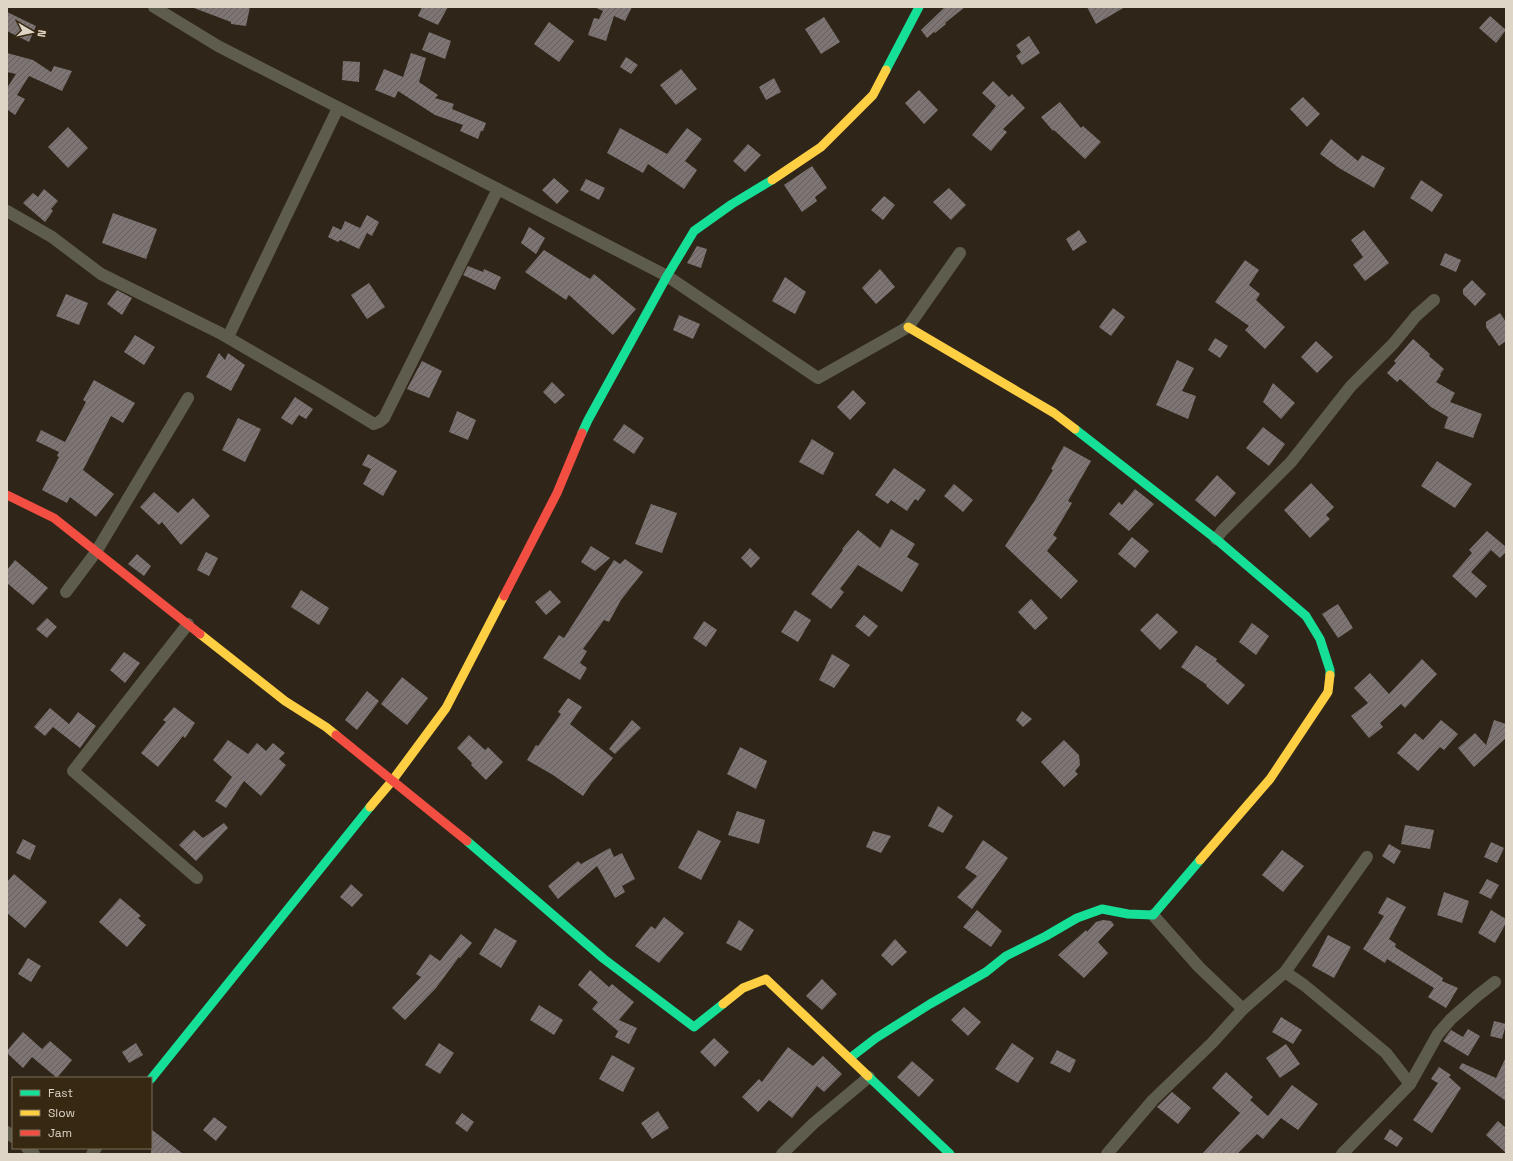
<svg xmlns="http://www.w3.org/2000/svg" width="1513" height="1161" viewBox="0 0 1513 1161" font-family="'Space Grotesk',sans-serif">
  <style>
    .building { fill: url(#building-hatch) }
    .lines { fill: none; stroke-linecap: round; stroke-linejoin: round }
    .street { stroke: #5e5d4d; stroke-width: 12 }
    .fast { stroke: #16e098; stroke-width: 9 }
    .slow { stroke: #ffcf43; stroke-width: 9 }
    .jam { stroke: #f24e42; stroke-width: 9 }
  </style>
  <defs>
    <pattern id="building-hatch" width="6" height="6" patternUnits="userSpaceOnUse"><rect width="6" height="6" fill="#7d7474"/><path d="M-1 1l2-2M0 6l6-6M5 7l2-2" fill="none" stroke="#665f5e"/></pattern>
  </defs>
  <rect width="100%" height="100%" fill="#2f2619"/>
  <!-- building -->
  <g class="building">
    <path d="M194,7H250L246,26L231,24V22L194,8Z"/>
    <path d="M422,7H448L438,25L418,16Z"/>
    <path d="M594,7H632L625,21L614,16L606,41L588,35L594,18L599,19L603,11Z"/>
    <path d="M945,7H965L945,23L946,24L935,33L934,32L927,38L921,30Z"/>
    <path d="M1087,7H1125L1096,24Z"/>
    <path d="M7,12L36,26L29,42L7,31Z"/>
    <path d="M1490,16L1506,30L1496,43L1479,28Z"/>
    <path d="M824,17L840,42L821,54L805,29Z"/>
    <path d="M549,22L574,41L559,62L534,44Z"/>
    <path d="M429,32L451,41L445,59L422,50Z"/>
    <path d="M1029,36L1040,53L1022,65L1016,56L1021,52L1016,45Z"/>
    <path d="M7,53L33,60L51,72L54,66L72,71L62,91L29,76L17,95L25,99L15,115L8,110L7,112V88L16,74L7,72Z"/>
    <path d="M411,53L426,58L419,82L438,95L435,98L454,104L452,109L486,123L483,131H481L478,139L460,131L463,125L435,115L398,91L395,98L375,90L384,69L403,77Z"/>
    <path d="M626,57L638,65L631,74L620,67Z"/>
    <path d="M343,61L360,62L359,82L342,80Z"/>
    <path d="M681,69L697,89L676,105L660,85Z"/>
    <path d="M774,78L781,92L766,100L759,87Z"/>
    <path d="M993,81L1009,97L1012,94L1025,108L1003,129L1007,132L991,151L972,135L996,106L982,93Z"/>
    <path d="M919,90L938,110L924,124L905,103Z"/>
    <path d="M1303,97L1320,114L1307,127L1290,109Z"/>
    <path d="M1060,102L1081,128L1083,126L1101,142L1085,159L1054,130L1053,131L1041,117Z"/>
    <path d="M68,127L88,148L68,168L48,147Z"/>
    <path d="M620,128L667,154L687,128L702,139L685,161L697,170L684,189L648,164L643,173L607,153Z"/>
    <path d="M1331,139L1358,161L1362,155L1385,168L1374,188L1339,168L1320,154Z"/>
    <path d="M748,144L761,155L745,172L733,161Z"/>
    <path d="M812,166L827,188L815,197L817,201L802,212L784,185Z"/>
    <path d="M554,178L569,191L557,204L542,190Z"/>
    <path d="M586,179L605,188L599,200L580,190Z"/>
    <path d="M1421,180L1443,195L1432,212L1410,198Z"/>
    <path d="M949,188L966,205L951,220L933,202Z"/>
    <path d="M44,189L58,201L51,209L53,211L45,222L23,203L33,193L38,197Z"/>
    <path d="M884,196L895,205L883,220L871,210Z"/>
    <path d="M113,213L157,229L146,259L102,243Z"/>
    <path d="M367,215L379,222L372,236L367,233L359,249L340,240L338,242L328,237L333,226L341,230L345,221L360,228Z"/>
    <path d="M529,227L545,238L536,254L521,243Z"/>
    <path d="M1079,230L1087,242L1073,251L1066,239Z"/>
    <path d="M1364,230L1389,263L1365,281L1353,265L1363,257L1351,240Z"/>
    <path d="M697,246L707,249L701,268L687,263Z"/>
    <path d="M544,250L590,279L594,274L636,309L613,335L569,295L566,300L525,272Z"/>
    <path d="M1445,253L1461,260L1456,272L1440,265Z"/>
    <path d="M1245,260L1259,270L1249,285L1260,294L1256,300L1285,327L1265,349L1245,330L1249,326L1215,302Z"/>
    <path d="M468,266L483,272L484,269L501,277L495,290L463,275Z"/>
    <path d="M880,269L895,287L876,304L862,288Z"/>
    <path d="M785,277L806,292L795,314L772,301Z"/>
    <path d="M1472,280L1486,294L1475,306L1463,294V289Z"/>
    <path d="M369,283L385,307L367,319L351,295Z"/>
    <path d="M117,290L132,298L122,315L107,304Z"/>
    <path d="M66,294L88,303L79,325L56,316Z"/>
    <path d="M1113,308L1125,317L1111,336L1099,327Z"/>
    <path d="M1500,313L1506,322V341L1499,346L1486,327V322Z"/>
    <path d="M679,315L700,324L693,339L673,330Z"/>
    <path d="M135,335L155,347L144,365L124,352Z"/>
    <path d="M1215,338L1228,346L1220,358L1208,350Z"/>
    <path d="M1413,339L1430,354L1429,356L1444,369L1440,374L1441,375L1436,382L1455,393L1450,402L1482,414L1473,438L1444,428L1448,417L1431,407L1400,379L1397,382L1387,373L1396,363L1394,361Z"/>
    <path d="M1316,341L1333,357L1317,373L1301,357Z"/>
    <path d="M219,353L225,360L228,353L245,365L231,391L206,377Z"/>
    <path d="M1177,360L1194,368L1182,391L1196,396L1188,419L1156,405Z"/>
    <path d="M422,361L442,371L429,398L407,389Z"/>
    <path d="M94,380L135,403L123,423L111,416L83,470L114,494L96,517L70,497L67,503L42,490L59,457L57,456L59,452L36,441L41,430L65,442L86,402L83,400Z"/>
    <path d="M552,382L565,395L555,404L543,392Z"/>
    <path d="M1273,383L1295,403L1281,419L1263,402Z"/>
    <path d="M853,390L866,403L850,420L837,407Z"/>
    <path d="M295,397L313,409L306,419L299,415L292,425L281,418Z"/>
    <path d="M457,411L476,420L468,440L449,432Z"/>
    <path d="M238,418L261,429L245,462L222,450Z"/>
    <path d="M624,424L644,438L634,454L613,440Z"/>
    <path d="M1263,427L1285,444L1269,466L1246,448Z"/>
    <path d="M812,439L834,453L823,475L799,462Z"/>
    <path d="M1064,446L1091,461L1068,501L1072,503L1053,535L1057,538L1047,551L1078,581L1061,599L1005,546L1035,500L1053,470L1051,469Z"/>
    <path d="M368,454L397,471L383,496L363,484L371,469L362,465Z"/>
    <path d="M1437,461L1472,484L1455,508L1421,486Z"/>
    <path d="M894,468L926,490L918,501L915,499L907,511L891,500L888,504L875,495Z"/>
    <path d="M1217,475L1236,493L1215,517L1195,500Z"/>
    <path d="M1311,483L1334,507L1326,515L1330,519L1310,538L1284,510Z"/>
    <path d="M954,484L973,500L963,512L944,496Z"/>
    <path d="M1135,489L1154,504L1129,531L1109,514L1119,502L1122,505Z"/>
    <path d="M154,492L178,513L193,498L210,516L181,545L162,522L159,525L140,507Z"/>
    <path d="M651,504L677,513L662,553L635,544Z"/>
    <path d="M891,529L915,544L907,557L919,564L902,592L858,565L840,589L844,592L831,609L811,594L843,550L842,549L858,530L880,548Z"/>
    <path d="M1487,531L1506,547V552L1500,558L1491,550L1471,572L1487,586L1476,598L1452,576L1472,553L1469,550Z"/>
    <path d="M1132,537L1149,551L1135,568L1118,554Z"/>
    <path d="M591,546L610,558L595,571L581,562Z"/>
    <path d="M750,548L760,558L751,568L741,558Z"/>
    <path d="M206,552L218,558L209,576L197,570Z"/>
    <path d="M137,554L151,566L144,576L128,564Z"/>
    <path d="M625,559L643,572L621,600L609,622L604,620L583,649L587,651L580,663L587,668L580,680L543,658L559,635L564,638L614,560L620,564Z"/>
    <path d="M15,560L48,588L33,605L7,583V570Z"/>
    <path d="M301,590L329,608L319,625L291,607Z"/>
    <path d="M550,590L561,602L546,615L535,602Z"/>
    <path d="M1031,599L1048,618L1035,630L1018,612Z"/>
    <path d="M1338,604L1353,628L1338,638L1322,614Z"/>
    <path d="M795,610L811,620L798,642L781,632Z"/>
    <path d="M1157,613L1178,632L1160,650L1140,630Z"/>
    <path d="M864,615L878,626L869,637L855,626Z"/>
    <path d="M47,618L57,627L47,638L36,629Z"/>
    <path d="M704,621L717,630L706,647L693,638Z"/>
    <path d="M1252,623L1269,636L1256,655L1239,642Z"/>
    <path d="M1196,645L1217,659L1216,661L1245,685L1228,705L1206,686L1207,685L1181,667Z"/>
    <path d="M124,652L140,663L125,683L110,670Z"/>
    <path d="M832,654L850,665L834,688L819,680Z"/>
    <path d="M1422,659L1437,674L1405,708L1401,704L1380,723L1383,727L1369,738L1351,716L1368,703L1354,688L1370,673L1389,694Z"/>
    <path d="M402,677L428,698L407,725L381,704Z"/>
    <path d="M367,691L379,701L357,730L345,720Z"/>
    <path d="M568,698L582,707L570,724L613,758L591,784L583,796L553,775L527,760L536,745L538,746L561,714L558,712Z"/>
    <path d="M174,707L195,723L185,738L183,736L158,767L141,753L166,722L163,720Z"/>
    <path d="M50,708L69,724L78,712L96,726L80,748L53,727L45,736L34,727Z"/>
    <path d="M1022,711L1032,719L1023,727L1016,720Z"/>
    <path d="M632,720L641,728L615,754L609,749Z"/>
    <path d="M1441,720L1458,734L1444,750L1440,747L1418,771L1397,753L1415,733L1423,740Z"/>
    <path d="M1494,720L1506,724V738L1474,767L1458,748L1475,733L1486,745Z"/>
    <path d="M469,735L485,750L488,747L503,762L486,780L471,765L472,763L457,748Z"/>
    <path d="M228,740L248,754L257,743L266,751L273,743L285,753L279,759L286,765L261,796L244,781L226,808L215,801L232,777L213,760Z"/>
    <path d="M1064,740L1079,755L1080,765L1075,771L1078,774L1064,787L1041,762Z"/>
    <path d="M740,747L767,761L756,789L727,774Z"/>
    <path d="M938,806L953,816L943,833L928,826Z"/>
    <path d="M737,811L765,820L759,844L728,835Z"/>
    <path d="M224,823L228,828L196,861L179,845L194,830L203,838Z"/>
    <path d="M1405,825L1434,830L1430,849L1401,844Z"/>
    <path d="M698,830L721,841L701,880L678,868Z"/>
    <path d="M873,831L891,836L881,853L866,847Z"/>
    <path d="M23,839L36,846L30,860L16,853Z"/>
    <path d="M983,840L1008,858L972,909L957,897L977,876L965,868Z"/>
    <path d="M1491,842L1504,848L1497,863L1484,857Z"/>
    <path d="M1389,844L1401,851L1394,864L1382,856Z"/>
    <path d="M610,848L614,857L622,853L635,879L622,886L625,892L615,898L597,866L558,899L548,886L578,861L581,864Z"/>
    <path d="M1282,850L1304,866L1283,892L1262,875Z"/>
    <path d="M14,874L47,902L25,928L7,913V882Z"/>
    <path d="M1487,879L1499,885L1491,899L1479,893Z"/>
    <path d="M351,884L363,895L352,907L340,897Z"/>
    <path d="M1444,892L1469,901L1462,923L1437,915Z"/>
    <path d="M1387,897L1406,907L1389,939L1396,944L1395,947L1443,978L1442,981L1458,988L1446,1008L1428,997L1434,988L1387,959L1385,963L1363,949L1384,916L1378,913Z"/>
    <path d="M120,898L141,916L138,918L146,925L127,947L99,922Z"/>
    <path d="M977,910L1002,931L991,947L963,927Z"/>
    <path d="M1491,910L1506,919V923L1495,943L1478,933Z"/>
    <path d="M664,917L684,933L659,963L635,946L651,926L655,929Z"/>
    <path d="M739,920L754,930L741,951L726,943Z"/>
    <path d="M1103,920L1111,921L1114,925L1098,942L1108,953L1084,978L1058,955L1086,930L1087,932L1096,922Z"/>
    <path d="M495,928L517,941L501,968L479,954Z"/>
    <path d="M461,934L472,943L460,958L459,957L436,988L405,1020L392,1008L421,977L416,974L430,954L440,961Z"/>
    <path d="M1328,935L1351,947L1334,978L1312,966Z"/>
    <path d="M895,939L907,952L892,966L881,955Z"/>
    <path d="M28,958L41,966L31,982L18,974Z"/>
    <path d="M590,970L609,987L612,984L634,1002L619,1020L637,1028L629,1044L615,1037L618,1031L592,1009L598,1002L578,985Z"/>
    <path d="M822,979L837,994L822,1010L806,996Z"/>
    <path d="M539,1005L563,1020L554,1035L530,1020Z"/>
    <path d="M964,1007L981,1022L968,1036L951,1020Z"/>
    <path d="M1281,1017L1302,1030L1293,1044L1272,1032Z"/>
    <path d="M1494,1021L1506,1024L1502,1039L1490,1036Z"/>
    <path d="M1468,1029L1480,1036L1468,1056L1443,1041L1451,1030L1463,1037Z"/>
    <path d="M23,1032L42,1049L50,1041L72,1060L57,1078L32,1057L23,1068L7,1053V1051Z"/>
    <path d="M714,1038L729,1052L715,1067L700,1052Z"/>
    <path d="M136,1043L143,1055L129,1063L122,1052Z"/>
    <path d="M439,1043L454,1053L440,1074L425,1065Z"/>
    <path d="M1012,1043L1034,1058L1018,1083L995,1069Z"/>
    <path d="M1286,1044L1300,1064L1280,1078L1266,1058Z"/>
    <path d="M788,1047L813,1066L823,1056L842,1074L824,1092L817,1086L792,1118L769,1100L758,1112L742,1097L759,1079L762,1082Z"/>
    <path d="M1057,1050L1076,1060L1070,1073L1050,1063Z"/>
    <path d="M612,1055L635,1068L623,1092L599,1079Z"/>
    <path d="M1506,1057V1101L1459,1068L1462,1063L1496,1078Z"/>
    <path d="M912,1061L934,1080L919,1097L897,1077Z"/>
    <path d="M1439,1067L1451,1075L1449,1077L1461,1088L1432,1133L1413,1120L1438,1083L1431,1079Z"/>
    <path d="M1226,1072L1253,1097L1250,1100L1268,1116L1292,1085L1318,1104L1298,1130L1281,1118L1263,1139L1257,1134L1237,1154H1202L1240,1113L1212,1088Z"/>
    <path d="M1172,1092L1191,1108L1178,1124L1157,1107Z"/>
    <path d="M658,1111L669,1128L652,1139L641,1123Z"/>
    <path d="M462,1113L474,1122L467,1132L455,1123Z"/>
    <path d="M214,1117L227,1127L216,1141L203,1130Z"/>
    <path d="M1498,1121L1506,1128V1153L1486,1135Z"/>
    <path d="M151,1129L183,1154H151Z"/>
    <path d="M1390,1129L1403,1138L1397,1147L1384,1139Z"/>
  </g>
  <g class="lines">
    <!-- street -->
    <g class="street">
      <path d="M154,7L218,46L498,189L667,276L818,378L908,327L960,253"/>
      <path d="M7,211L52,237L101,274L220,333L318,390L374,424L379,422L384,418L498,189"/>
      <path d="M228,337L338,108"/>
      <path d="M1216,539L1222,531L1291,462L1351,386L1393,344L1416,316L1434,300"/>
      <path d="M66,592L96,552L188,398"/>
      <path d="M188,624L73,771L197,878"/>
      <path d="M1153,915L1199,967L1243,1009L1285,972L1304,985L1386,1053L1410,1084L1342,1154"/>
      <path d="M1285,972L1367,857"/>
      <path d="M1410,1084L1438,1034L1451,1019L1477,996L1495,982"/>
      <path d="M7,1132L13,1137"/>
      <path d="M27,1148L34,1154"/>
      <path d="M92,1154L96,1148"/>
      <path d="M782,1154L814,1123L869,1077"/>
      <path d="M1107,1154L1153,1100L1212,1043L1243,1009"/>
    </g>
    <!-- fast -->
    <g class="fast">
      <path d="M886,70L919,7"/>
      <path d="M1075,429L1216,539L1306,616L1320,639L1330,670V675"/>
      <path d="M582,433L588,420L667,276L694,231L732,204L772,180"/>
      <path d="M467,841L604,959L694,1027L723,1004"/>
      <path d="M850,1058L876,1038L930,1004L986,972L1006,956L1046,936L1077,918L1102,909L1128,914L1153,915L1200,860"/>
      <path d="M868,1076L950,1154"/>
      <path d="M151,1079L370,807"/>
    </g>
    <!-- slow -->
    <g class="slow">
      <path d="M772,180L821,147L873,95L886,70"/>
      <path d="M908,327L1054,413L1075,429"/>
      <path d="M200,634L285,701L326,727L336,735"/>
      <path d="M370,807L392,781L446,708L504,596"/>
      <path d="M1200,860L1270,779L1328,692L1330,675"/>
      <path d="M723,1004L743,988L766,979L868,1076"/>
    </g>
    <!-- jam -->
    <g class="jam">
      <path d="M7,495L54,518L200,634"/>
      <path d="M504,596L557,493L582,433"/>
      <path d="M336,735L467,841"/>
    </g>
  </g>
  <!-- border -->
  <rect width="1513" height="1161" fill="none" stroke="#ded5c7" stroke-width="16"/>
  <!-- legend -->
  <rect x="12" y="1077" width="140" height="72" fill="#372811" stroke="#7a6d5a"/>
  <rect x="20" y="1090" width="20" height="6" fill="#16e098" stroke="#7a6d5a"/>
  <text x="48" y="1097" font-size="12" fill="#ded5c7">Fast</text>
  <rect x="20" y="1110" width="20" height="6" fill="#ffcf43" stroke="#7a6d5a"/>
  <text x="48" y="1117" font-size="12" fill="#ded5c7">Slow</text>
  <rect x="20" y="1130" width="20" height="6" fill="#f24e42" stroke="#7a6d5a"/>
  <text x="48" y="1137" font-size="12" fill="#ded5c7">Jam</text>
  <!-- north arrow -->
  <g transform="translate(32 32) rotate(99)" stroke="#372811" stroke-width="3" paint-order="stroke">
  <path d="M0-3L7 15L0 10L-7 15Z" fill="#ded5c7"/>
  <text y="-6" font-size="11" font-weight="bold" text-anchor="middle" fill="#ded5c7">N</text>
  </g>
</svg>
